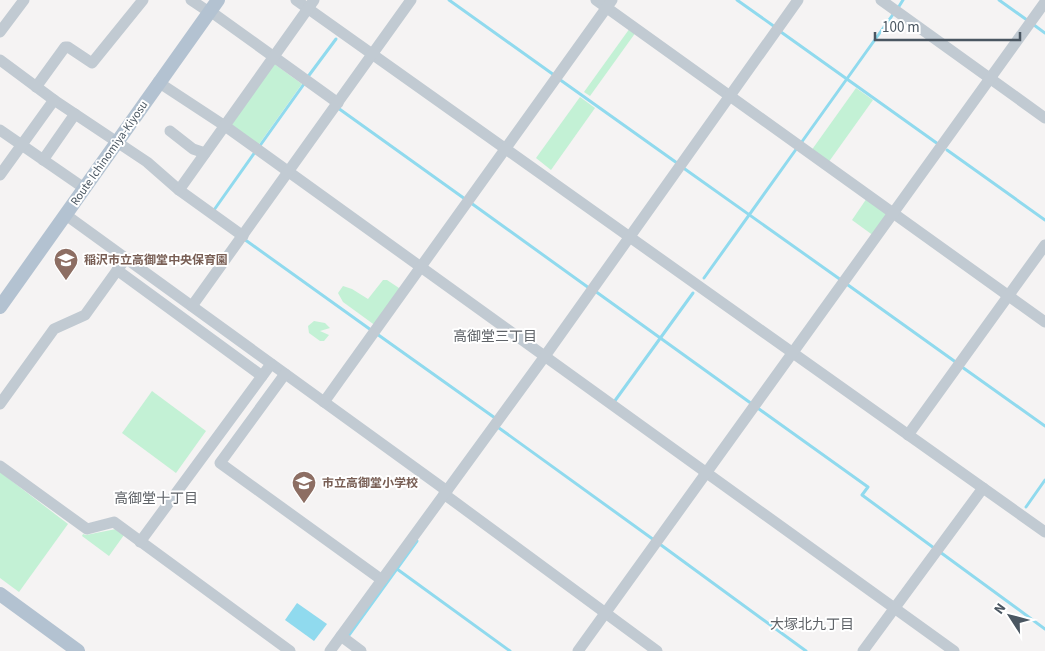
<svg xmlns="http://www.w3.org/2000/svg" width="1045" height="651" viewBox="0 0 1045 651" font-family="'Source Sans 3','Noto Sans JP',sans-serif">
  <style>
    .green { fill: #c3f1d5 }
    .water { fill: #90daee }
    .lines { fill: none; stroke-linecap: round; stroke-linejoin: round }
    .stream { stroke: #90daee; stroke-width: 3 }
    .minor { stroke: #c1cad2; stroke-width: 11 }
    .major { stroke: #b3c2d1; stroke-width: 14 }
    .labels { text-anchor: middle; stroke-width: 4; stroke-linejoin: round; paint-order: stroke }
    .street-label { font-size: 12px; fill: #4a5661; stroke: #fff }
    .education-label { font-size: 12px; font-weight: bold; fill: #785e54; stroke: #fff; text-anchor: start }
    .neighbourhood-label { font-size: 14px; fill: #5f6368; stroke: #fff }
  </style>
  <rect width="100%" height="100%" fill="#f5f3f3"/>
  <!-- green -->
  <g class="green">
    <path d="M630,28L636,32L590,96L584,92Z"/>
    <path d="M273,63L302,84L257,147L230,127Z"/>
    <path d="M856,88L873,100L828,163L811,151Z"/>
    <path d="M580,97L595,108L551,170L536,158Z"/>
    <path d="M867,198L887,211V217L874,236L852,220Z"/>
    <path d="M383,280H387L402,290L376,326L343,302L338,293L343,286L352,289L368,299Z"/>
    <path d="M314,321L325,323L330,328L320,331L329,335L324,341H320L309,333L308,326Z"/>
    <path d="M152,391L206,431L176,473L122,433Z"/>
    <path d="M0,472L68,524L19,592L0,578Z"/>
    <path d="M116,529L124,535L109,556L82,536L83,534L86,535Z"/>
  </g>
  <!-- water -->
  <path class="water" d="M297,603L327,624L314,641L285,620Z"/>
  <g class="lines">
    <!-- stream -->
    <g class="stream">
      <path d="M449,0L554,75"/>
      <path d="M737,0L775,27"/>
      <path d="M999,0L1027,20"/>
      <path d="M898,8L903,0"/>
      <path d="M1034,25L1045,33"/>
      <path d="M781,32L938,144"/>
      <path d="M307,78L336,39"/>
      <path d="M559,79L677,163"/>
      <path d="M338,108L465,199"/>
      <path d="M801,143L894,13"/>
      <path d="M259,147L304,84"/>
      <path d="M947,150L1045,220"/>
      <path d="M682,167L841,280"/>
      <path d="M471,203L589,288"/>
      <path d="M214,210L255,152"/>
      <path d="M244,239L371,330"/>
      <path d="M704,278L797,148"/>
      <path d="M848,285L957,363"/>
      <path d="M595,291L752,404"/>
      <path d="M377,334L495,418"/>
      <path d="M962,367L1045,426"/>
      <path d="M614,402L693,293"/>
      <path d="M759,409L868,487L862,495L934,548"/>
      <path d="M499,428L654,540"/>
      <path d="M1026,507L1045,480"/>
      <path d="M661,545L806,651"/>
      <path d="M940,552L1045,629"/>
      <path d="M397,569L510,651"/>
      <path d="M349,635L417,541"/>
    </g>
    <!-- minor -->
    <g class="minor">
      <path d="M191,0L209,12"/>
      <path d="M296,0L1045,532"/>
      <path d="M596,0L1045,322"/>
      <path d="M881,0L1045,118"/>
      <path d="M210,11L338,103"/>
      <path d="M0,32L24,0"/>
      <path d="M0,60L54,100L147,162L179,190L243,236"/>
      <path d="M158,82L225,126L954,651"/>
      <path d="M36,87L65,47H68L92,63L143,0"/>
      <path d="M0,130L84,188"/>
      <path d="M170,131L193,149L205,153"/>
      <path d="M43,160L75,114"/>
      <path d="M0,175L54,100"/>
      <path d="M179,190L314,0"/>
      <path d="M66,215L447,491"/>
      <path d="M117,270L262,376"/>
      <path d="M192,306L411,0"/>
      <path d="M285,374L220,463L382,580"/>
      <path d="M324,402L612,0"/>
      <path d="M0,404L54,329L85,315L126,258"/>
      <path d="M908,435L1045,245"/>
      <path d="M0,466L87,529L114,522L290,651"/>
      <path d="M444,494L657,651"/>
      <path d="M140,542L271,364"/>
      <path d="M341,636L361,651"/>
      <path d="M330,651L545,356L798,0"/>
      <path d="M578,651L1045,2"/>
      <path d="M863,651L983,488"/>
    </g>
    <!-- major -->
    <g class="major">
      <path d="M0,307L218,0"/>
      <path d="M0,594L78,651"/>
    </g>
  </g>
  <!-- icons -->
  <defs>
    <symbol id="school-pin" viewBox="-11 -11 22 30"><path d="M0 17L-7.5 6A9.5 9.5 0 1 1 7.5 6Z" fill="#8d6e63" stroke="#fff"/><path d="M0-5L7-2L0 1L-7-2ZM-4 1L0 2.5L4 1V4Q0 6-4 4Z" fill="#fff"/></symbol>
  </defs>
  <g fill-rule="evenodd">
    <use href="#school-pin" x="52" y="246" width="28" height="38"/>
    <use href="#school-pin" x="290" y="469" width="28" height="38"/>
  </g>
  <g class="labels">
    <!-- street labels -->
    <g class="street-label">
      <text transform="translate(109 153) rotate(-55)" y="4">Route Ichinomiya-Kiyosu</text>
    </g>
    <!-- education labels -->
    <g class="education-label">
      <text x="84" y="264">稲沢市立高御堂中央保育園</text>
      <text x="322" y="487">市立高御堂小学校</text>
    </g>
    <!-- neighbourhood labels -->
    <g class="neighbourhood-label">
      <text x="495" y="341">高御堂三丁目</text>
      <text x="156" y="503">高御堂十丁目</text>
      <text x="812" y="629">大塚北九丁目</text>
    </g>
  </g>
  <!-- north arrow -->
  <g transform="translate(1010 616) rotate(306)" stroke="#ffffff" stroke-width="4" paint-order="stroke">
  <path d="M0-4L9 19L0 12L-9 19Z" fill="#4a5661"/>
  <text y="-8" font-size="14" font-weight="bold" text-anchor="middle" fill="#4a5661">N</text>
  </g>
  <!-- scale -->
  <path d="M875 32v8h145v-8" fill="none" stroke="#4a5661" stroke-width="2.5"/>
  <text x="882" y="32" font-size="15" fill="#4a5661" stroke="#ffffff" stroke-width="4" paint-order="stroke">100 m</text>
</svg>
